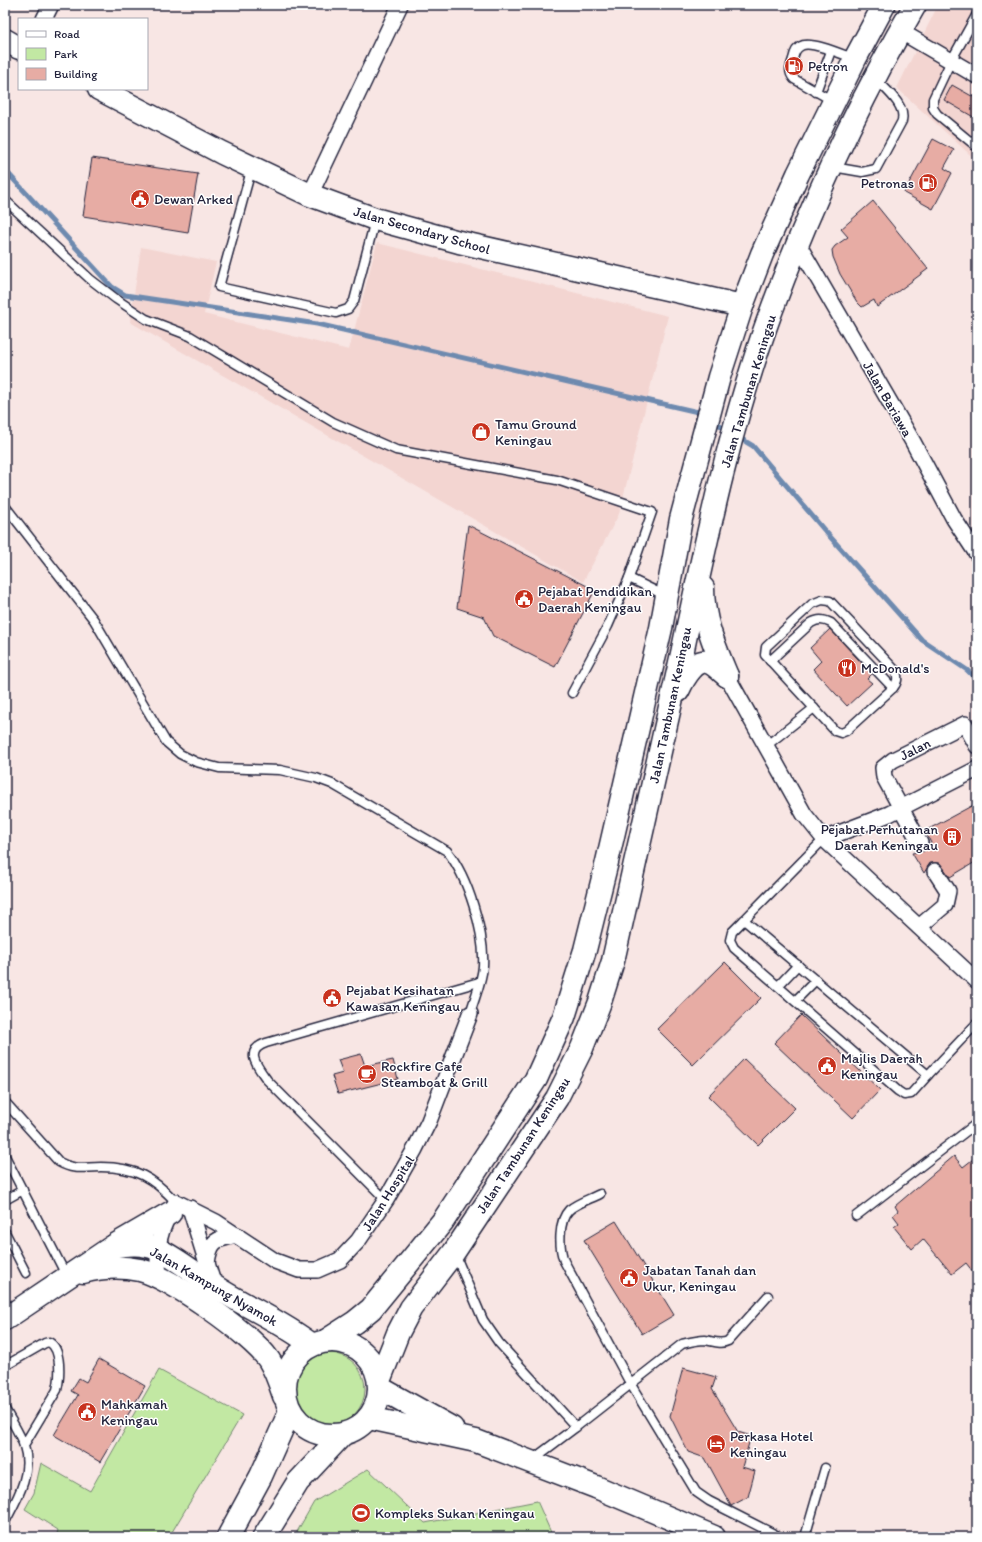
<svg xmlns="http://www.w3.org/2000/svg" width="982" height="1542" viewBox="0 0 982 1542" font-family="Itim,sans-serif">
  <style>
    .built { fill: #f3d5d1 }
    .green { fill: #c2e8a3; stroke: #72856f }
    .lines { fill: none; stroke-linecap: round; stroke-linejoin: round }
    .stream { stroke: #6e8aaf; stroke-width: 5 }
    .building { fill: #e7aca4; stroke: #22223b }
    .lane-casing { stroke: #22223b; stroke-width: 11 }
    .street-casing { stroke: #22223b; stroke-width: 18 }
    .secondary-casing { stroke: #22223b; stroke-width: 25 }
    .primary-casing { stroke: #22223b; stroke-width: 25 }
    .lane { stroke: #fff; stroke-width: 8 }
    .street { stroke: #fff; stroke-width: 15 }
    .secondary { stroke: #fff; stroke-width: 22 }
    .primary { stroke: #fff; stroke-width: 22 }
    .labels { text-anchor: middle; stroke-width: 3; stroke-linejoin: round; paint-order: stroke }
    .poi-label { font-size: 14px; fill: #22223b; stroke: #fff; text-anchor: start }
    .street-label { font-size: 14px; fill: #22223b; stroke: #fff }
  </style>
  <rect width="100%" height="100%" fill="#f8e6e4"/>
  <filter id="ink" filterUnits="userSpaceOnUse"><feTurbulence type="fractalNoise" baseFrequency=".025" numOctaves="2"/><feDisplacementMap in="SourceGraphic" scale="8" xChannelSelector="R" yChannelSelector="G"/><feConvolveMatrix kernelMatrix="1 2 1 2 8 2 1 2 1" color-interpolation-filters="sRGB"/></filter>
  <g filter="url(#ink)">
    <!-- built -->
    <g class="built">
      <path d="M938,5H977V161L897,88Z"/>
      <path d="M377,243L668,316L619,514L583,582L130,322L141,247L216,262L204,314L349,350Z"/>
    </g>
    <!-- green -->
    <g class="green">
      <circle cx="329" cy="1389" r="36"/>
      <path d="M159,1370L242,1415L169,1537H56L58,1530L25,1509L34,1493L41,1463L90,1491Z"/>
      <path d="M368,1469L425,1523L537,1501L553,1537H294L314,1502Z"/>
    </g>
    <g class="lines">
      <!-- stream -->
      <g class="stream">
        <path d="M5,170L112,287L125,295L317,324L698,412L704,416"/>
        <path d="M713,421L728,430"/>
        <path d="M738,437L753,446L825,531L922,640L967,670L977,680"/>
      </g>
    </g>
    <!-- building -->
    <g class="building">
      <path d="M952,85L977,99V119L944,100Z"/>
      <path d="M933,139L954,150L944,168L952,173L933,209L904,193Z"/>
      <path d="M92,158L198,174L188,233L83,216Z"/>
      <path d="M873,201L928,269L877,307L874,300L862,307L857,302L840,274L833,257L832,250L835,246L848,237L841,229Z"/>
      <path d="M468,525L595,590L555,667L493,636L484,617L457,608Z"/>
      <path d="M830,629L872,674L867,679L872,683L847,706L813,669L821,661L810,648Z"/>
      <path d="M977,803V861L950,877L940,863H930L924,873L912,853L924,851L931,843L925,831Z"/>
      <path d="M725,962L761,998L693,1065L657,1029Z"/>
      <path d="M801,1015L880,1090L853,1118L774,1043Z"/>
      <path d="M361,1054L365,1066L393,1060L398,1079L338,1094L332,1076L343,1073L338,1060Z"/>
      <path d="M744,1059L795,1108L758,1145L708,1096Z"/>
      <path d="M954,1156L963,1167L977,1156V1277L966,1263L952,1274L923,1239L912,1249L894,1227L899,1223L893,1215L898,1211L895,1206Z"/>
      <path d="M616,1221L674,1315L642,1334L584,1240Z"/>
      <path d="M99,1359L145,1386L100,1462L54,1435L78,1395L71,1391L79,1378L86,1382Z"/>
      <path d="M683,1368L716,1377L712,1389L738,1432L751,1436L742,1467L755,1471L748,1497L731,1506L705,1458L688,1452L670,1416Z"/>
    </g>
    <g class="lines">
      <defs>
        <g id="lane">
          <path d="M977,14L951,61L933,99V108L937,114L977,147"/>
          <path d="M816,92L831,51"/>
          <path d="M833,101L794,79C788,72 790,67 793,59C794,54 796,48 801,46C810,40 844,55 855,59"/>
          <path d="M252,167L219,287L336,313L348,309L354,301L375,220"/>
          <path d="M833,167L862,172L876,169L902,121C906,105 886,90 876,79"/>
          <path d="M5,200L90,279L116,299L146,319L190,336L333,422L396,450L557,480L652,512L629,578L608,626L572,693"/>
          <path d="M5,506L94,620L166,742L180,754L196,762L219,768L280,770L316,778L332,784L447,851C468,877 485,933 483,966C482,982 474,999 470,1014"/>
          <path d="M629,578L666,596"/>
          <path d="M822,600L830,601L896,671C898,678 898,682 893,688L846,731L841,733L835,731L765,655L766,647L812,604Z"/>
          <path d="M770,661L811,623C818,619 823,619 831,623L893,688"/>
          <path d="M766,746L814,708"/>
          <path d="M824,839L744,920L928,1075L977,1023"/>
          <path d="M744,920L732,932L730,940L734,948L898,1091L904,1095L911,1094L928,1075"/>
          <path d="M778,986L798,965"/>
          <path d="M795,1001L816,980"/>
          <path d="M5,1102L59,1162C75,1171 84,1167 101,1167C136,1167 153,1178 176,1202"/>
          <path d="M5,1156L66,1275"/>
          <path d="M600,1194C590,1199 577,1203 569,1210C558,1221 559,1248 564,1261L630,1383L696,1492L709,1501L780,1537"/>
          <path d="M5,1200L23,1190"/>
          <path d="M386,1200L267,1080C258,1067 243,1051 266,1043L479,982"/>
          <path d="M856,1216L977,1123"/>
          <path d="M5,1232L26,1273"/>
          <path d="M455,1254L483,1320L499,1343L576,1427L532,1460"/>
          <path d="M5,1366L45,1343L49,1342C62,1349 60,1377 57,1390L24,1445"/>
          <path d="M5,1409C11,1421 20,1433 24,1446C33,1473 17,1499 5,1522"/>
          <path d="M576,1427L682,1344C690,1342 697,1340 705,1340C713,1341 720,1345 728,1341L768,1296"/>
          <path d="M676,1537L683,1524"/>
          <path d="M805,1537L825,1468"/>
        </g>
        <g id="street">
          <path d="M44,19L51,5"/>
          <path d="M900,31L977,76"/>
          <path d="M310,195L400,5"/>
          <path d="M798,244L913,442L954,519L977,554"/>
          <path d="M727,676L804,814L824,839L977,981"/>
          <path d="M824,839L889,814L977,769"/>
          <path d="M920,843L884,777L883,768L893,760L965,724L977,746"/>
          <path d="M919,927L945,905L948,891L935,871"/>
          <path d="M190,1208L214,1286"/>
          <path d="M207,1263C210,1240 216,1239 237,1235"/>
          <path d="M159,1278C156,1244 158,1232 176,1202L216,1222L275,1261L299,1270H317L340,1260L358,1241L386,1200L415,1149L429,1121L470,1014"/>
        </g>
        <g id="secondary">
          <path d="M5,40L19,48"/>
          <path d="M99,89L222,153L310,195L375,219L459,242L742,306"/>
          <path d="M115,1245L170,1213"/>
          <path d="M83,1272C102,1267 120,1266 140,1270C170,1277 251,1334 269,1360C276,1371 280,1384 284,1396"/>
          <path d="M5,1319L112,1247C128,1244 142,1243 157,1249C177,1258 202,1279 222,1291C251,1309 284,1323 312,1345"/>
          <path d="M380,1388L452,1428"/>
          <path d="M369,1418L476,1441L596,1487L714,1537"/>
        </g>
        <g id="primary">
          <path d="M703,588C703,621 715,647 727,676"/>
          <path d="M678,691C683,680 696,654 712,664C717,667 722,672 727,676"/>
          <path d="M327,1340L355,1322L371,1309L443,1221L536,1079L564,1017L585,950L607,862L661,628L681,519L719,377L742,306L762,254L798,174L855,59L884,5"/>
          <circle cx="332" cy="1388" r="47"/>
          <path d="M379,1381L398,1333L411,1308L454,1252L557,1098L582,1048L600,1002L613,961C637,857 660,753 683,649C707,536 731,421 771,312C810,206 858,103 915,5"/>
          <path d="M228,1537L261,1476L290,1411"/>
          <path d="M264,1537L298,1482L343,1434"/>
        </g>
      </defs>
      <!-- lane casing -->
      <use href="#lane" class="lane-casing"/>
      <!-- street casing -->
      <use href="#street" class="street-casing"/>
      <!-- secondary casing -->
      <use href="#secondary" class="secondary-casing"/>
      <!-- primary casing -->
      <use href="#primary" class="primary-casing"/>
      <!-- lane -->
      <use href="#lane" class="lane"/>
      <!-- street -->
      <use href="#street" class="street"/>
      <!-- secondary -->
      <use href="#secondary" class="secondary"/>
      <!-- primary -->
      <use href="#primary" class="primary"/>
    </g>
  </g>
  <!-- icons -->
  <defs>
    <symbol id="fuel-disc" viewBox="-11 -11 22 22"><circle r="9.5" fill="#c8321e" stroke="#fff"/><path d="M-5.5-6h7V0h2V4h1.3V-2.5L3-4.5l.8-.8L6-3V5H2.5V1h-1V6h-7ZM-4.2-4.7v3.2H.2V-4.7Z" fill="#fff"/></symbol>
    <symbol id="civic-disc" viewBox="-11 -11 22 22"><circle r="9.5" fill="#c8321e" stroke="#fff"/><path d="M-.6-6.5H3V-4.5H.6V-3L4-1V1h2V6H-6V1h2V-1L-.6-3ZM-1.2 2.5V6h2.4V2.5Z" fill="#fff"/></symbol>
    <symbol id="shop-disc" viewBox="-11 -11 22 22"><circle r="9.5" fill="#c8321e" stroke="#fff"/><path d="M-5-2.5h2.3a2.7 3.5 0 0 1 5.4 0H5L5.5 6h-11ZM-1.5-2.5h3a1.5 2.3 0 0 0-3 0Z" fill="#fff"/></symbol>
    <symbol id="restaurant-disc" viewBox="-11 -11 22 22"><circle r="9.5" fill="#c8321e" stroke="#fff"/><path d="M-5-6h1v4h1v-4h1v4h1v-4h1v5L-1.5 .5V6h-2V.5L-5-1ZM5-6V6H3V1.5H1.5Q1.5-4 5-6Z" fill="#fff"/></symbol>
    <symbol id="building-disc" viewBox="-11 -11 22 22"><circle r="9.5" fill="#c8321e" stroke="#fff"/><path d="M-4-6H4V6H1V3H-1V6H-4ZM-2.5-4.3h1.7v1.8h-1.7ZM.8-4.3h1.7v1.8H.8ZM-2.5-1h1.7V.8h-1.7ZM.8-1h1.7V.8H.8Z" fill="#fff"/></symbol>
    <symbol id="cafe-disc" viewBox="-11 -11 22 22"><circle r="9.5" fill="#c8321e" stroke="#fff"/><path d="M-5.5-4.5H6V0H3Q3 3.5 0 3.5H-2.5Q-5.5 3.5-5.5 0ZM3-3.2v2h1.7v-2ZM-6 4.5H4V6H-6Z" fill="#fff"/></symbol>
    <symbol id="hotel-disc" viewBox="-11 -11 22 22"><circle r="9.5" fill="#c8321e" stroke="#fff"/><path d="M-6-4.5h1.5V1H6V5H4.5V3h-9V5H-6ZM-4 0a1.8 1.8 0 1 1 3.6 0ZM.5 0V-2.5h3Q6-2.5 6 0Z" fill="#fff"/></symbol>
    <symbol id="stadium-disc" viewBox="-11 -11 22 22"><circle r="9.5" fill="#c8321e" stroke="#fff"/><path d="M0-5a6.5 5 0 1 0 0 10a6.5 5 0 1 0 0-10ZM-3.5-1.8h7v3.6h-7Z" fill="#fff"/></symbol>
  </defs>
  <g fill-rule="evenodd">
    <use href="#fuel-disc" x="783" y="55" width="22" height="22"/>
    <use href="#fuel-disc" x="917" y="172" width="22" height="22"/>
    <use href="#civic-disc" x="129" y="188" width="22" height="22"/>
    <use href="#shop-disc" x="470" y="421" width="22" height="22"/>
    <use href="#civic-disc" x="513" y="588" width="22" height="22"/>
    <use href="#restaurant-disc" x="836" y="657" width="22" height="22"/>
    <use href="#building-disc" x="941" y="826" width="22" height="22"/>
    <use href="#civic-disc" x="321" y="987" width="22" height="22"/>
    <use href="#civic-disc" x="816" y="1055" width="22" height="22"/>
    <use href="#cafe-disc" x="356" y="1063" width="22" height="22"/>
    <use href="#civic-disc" x="618" y="1267" width="22" height="22"/>
    <use href="#civic-disc" x="76" y="1401" width="22" height="22"/>
    <use href="#hotel-disc" x="705" y="1433" width="22" height="22"/>
    <use href="#stadium-disc" x="350" y="1502" width="22" height="22"/>
  </g>
  <g class="labels">
    <!-- poi labels -->
    <g class="poi-label">
      <text x="808" y="71">Petron</text>
      <text x="914" y="188" text-anchor="end">Petronas</text>
      <text x="154" y="204">Dewan Arked</text>
      <text x="495" y="429">Tamu Ground<tspan x="495" dy="16">Keningau</tspan></text>
      <text x="538" y="596">Pejabat Pendidikan<tspan x="538" dy="16">Daerah Keningau</tspan></text>
      <text x="861" y="673">McDonald's</text>
      <text x="938" y="834" text-anchor="end">Pejabat Perhutanan<tspan x="938" dy="16">Daerah Keningau</tspan></text>
      <text x="346" y="995">Pejabat Kesihatan<tspan x="346" dy="16">Kawasan Keningau</tspan></text>
      <text x="841" y="1063">Majlis Daerah<tspan x="841" dy="16">Keningau</tspan></text>
      <text x="381" y="1071">Rockfire Cafe<tspan x="381" dy="16">Steamboat &amp; Grill</tspan></text>
      <text x="643" y="1275">Jabatan Tanah dan<tspan x="643" dy="16">Ukur, Keningau</tspan></text>
      <text x="101" y="1409">Mahkamah<tspan x="101" dy="16">Keningau</tspan></text>
      <text x="730" y="1441">Perkasa Hotel<tspan x="730" dy="16">Keningau</tspan></text>
      <text x="375" y="1518">Kompleks Sukan Keningau</text>
    </g>
    <!-- street labels -->
    <g class="street-label">
      <text transform="translate(422 230) rotate(16)" y="5">Jalan Secondary School</text>
      <text transform="translate(748 391) rotate(-73)" y="5">Jalan Tambunan Keningau</text>
      <text transform="translate(888 399) rotate(60)" y="5">Jalan Bariawa</text>
      <text transform="translate(670 705) rotate(-78)" y="5">Jalan Tambunan Keningau</text>
      <text transform="translate(915 749) rotate(-27)" y="5">Jalan</text>
      <text transform="translate(523 1145) rotate(-57)" y="5">Jalan Tambunan Keningau</text>
      <text transform="translate(388 1193) rotate(-58)" y="5">Jalan Hospital</text>
      <text transform="translate(214 1286) rotate(30)" y="5">Jalan Kampung Nyamok</text>
    </g>
  </g>
  <!-- margin -->
  <rect width="982" height="1542" fill="none" stroke="#fff" stroke-width="20"/>
  <rect x="10" y="10" width="962" height="1522" fill="none" stroke="#22223b" stroke-width="1.5" filter="url(#ink)"/>
  <!-- legend -->
  <rect x="18" y="18" width="130" height="72" fill="#ffffff" stroke="#a7a7b1"/>
  <rect x="26" y="31" width="20" height="6" fill="#ffffff" stroke="#a7a7b1"/>
  <text x="54" y="38" font-size="12" fill="#22223b">Road</text>
  <rect x="26" y="48" width="20" height="12" fill="#c2e8a3" stroke="#a7a7b1"/>
  <text x="54" y="58" font-size="12" fill="#22223b">Park</text>
  <rect x="26" y="68" width="20" height="12" fill="#e7aca4" stroke="#a7a7b1"/>
  <text x="54" y="78" font-size="12" fill="#22223b">Building</text>
</svg>
